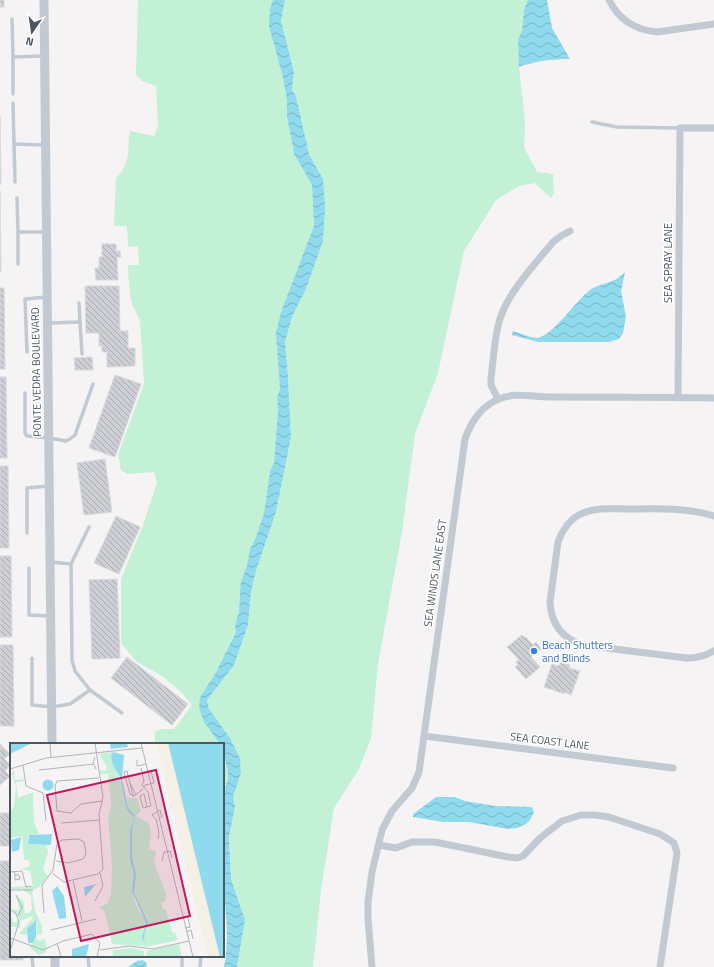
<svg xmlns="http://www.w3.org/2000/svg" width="714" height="967" viewBox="0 0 714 967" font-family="'Titillium Web',sans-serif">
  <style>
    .green { fill: #c3f1d5 }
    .water { fill: url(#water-waves) }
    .building { fill: url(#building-back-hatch); stroke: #d7d9de }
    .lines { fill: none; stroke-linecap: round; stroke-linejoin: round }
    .service { stroke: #c1cad2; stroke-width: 3.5 }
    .minor { stroke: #c1cad2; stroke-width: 7 }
    .tertiary { stroke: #c1cad2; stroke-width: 9 }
    .shop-dot { fill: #3f7fe0; stroke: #fff; stroke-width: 1.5 }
    .labels { text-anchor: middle; stroke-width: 3; stroke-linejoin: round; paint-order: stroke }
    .street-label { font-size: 11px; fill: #4a5661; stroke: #fff }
    .shop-label { font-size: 11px; fill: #366cbe; stroke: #fff; text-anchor: start }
    .inset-road { fill: none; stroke: #b1b4b9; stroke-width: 1 }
    .view { fill: #c2185b; fill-opacity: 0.15; stroke: #c2185b; stroke-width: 2 }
    .inset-edge { fill: none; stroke: #4a5661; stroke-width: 2 }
  </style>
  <defs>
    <pattern id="water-waves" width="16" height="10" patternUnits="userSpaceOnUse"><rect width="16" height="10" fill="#90daee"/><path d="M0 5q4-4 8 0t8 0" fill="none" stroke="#78b4c4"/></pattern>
    <pattern id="building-back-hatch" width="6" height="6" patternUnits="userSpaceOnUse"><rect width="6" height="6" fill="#cdcfd5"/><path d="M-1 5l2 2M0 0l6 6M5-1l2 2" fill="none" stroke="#a8abb0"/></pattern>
  </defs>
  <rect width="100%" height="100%" fill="#f5f3f3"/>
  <!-- green -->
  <g class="green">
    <path d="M138,0H273L270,9L274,45L283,78L287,101V117L294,154L312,185L314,227L281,312L278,359L280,389L277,397L278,411L274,463L270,471L264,513L256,537L250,549L247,565L240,592L239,611L235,625L236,631L215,674L200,697L216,737L220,744H155V732L161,729H174L192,705L180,691L162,676L137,662L121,643V579L142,528L157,483L154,472L127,474L121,470L118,455L144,384L140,321L131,301L129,284L128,265H139L138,246L128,247L127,226H114L116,178C131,164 127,151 130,131L154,136L158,126L156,86L142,81L136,75Z"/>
    <path d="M285,0H528L524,10L522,30L518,40L519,67L525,122L524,147L537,172L553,174L554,193L551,198L535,183L519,186L496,200L464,251L438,373L415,434L402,532L378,664L371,738L359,769L334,808L321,890L313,967H237L245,920L231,879L229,837L235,807L233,797L241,773L240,758L230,738L209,709L207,700L234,665L248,625L251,592L256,571L276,512L291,437L288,377L285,342L292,317L306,289L323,241V179L309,154L296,96L292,90L294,72L281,21Z"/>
    <path d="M223,748L227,766L228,779L224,789L223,805Z"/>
  </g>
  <!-- water -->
  <g class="water">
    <path d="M273,0H285L281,21L294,72L292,90L296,96L309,154L323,179L325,207L323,241L306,289L292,317L285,342L288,377L291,437L276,512L256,571L251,592L248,625L234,665L207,700L209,709L230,738L240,758L241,773L233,797L235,807L229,837L231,879L245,920L237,967H224C230,937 225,908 223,878C221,850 223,820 224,792C224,787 228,783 228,777C228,766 223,755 223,744H220L204,722L199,708L200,697L215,674L236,632L235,625L239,611L240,592L241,582L247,565L250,549L256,537L264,513L270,471L274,463L278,411L277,397L280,389L276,333L281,312L314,226L312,185L294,154L287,117V101L283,78L269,26L270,9Z"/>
    <path d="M528,0H547L552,28L570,59C553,59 535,61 519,67L518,40L522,30L524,10Z"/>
    <path d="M625,272L621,291L626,317L623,333L619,339L609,342H538L512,335L513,331C520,333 530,338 537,338C552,337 577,299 590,290C601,282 613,285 625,272Z"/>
    <path d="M436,797H455L465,801L495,806L532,807L534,812L530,820L526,824L517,828L508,829L469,822H443L413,817V814Z"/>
    <path d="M142,960L146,962L147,967H128L137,961Z"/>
  </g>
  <!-- building -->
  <g class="building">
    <rect x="0" y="0" width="4" height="7"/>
    <path d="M0,116L1,184H0Z"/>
    <path d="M0,191L1,272H0Z"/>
    <path d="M102,244H116V251H120L121,257H117L118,280H96L95,268H99V257H102Z"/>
    <path d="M85,286H119L120,331H128V348H135V366L107,367V352H102V346H99V333H86Z"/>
    <path d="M0,288H4L5,369H0Z"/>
    <path d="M92,357L93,370H75L74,358Z"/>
    <path d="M115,375L141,384L115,457L89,448Z"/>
    <path d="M0,377H6L7,458H0Z"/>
    <path d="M105,459L112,512L84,515L77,463Z"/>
    <path d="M0,466H8L9,548H0Z"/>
    <path d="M116,516L140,527L119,574L94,563Z"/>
    <path d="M0,556H11L12,637H0Z"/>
    <path d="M117,579L120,658L92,659L89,580Z"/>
    <path d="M522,635L525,638L526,637L533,645L536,642L541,649L531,657L540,667L526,679L515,667L518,665L516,662L519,660L507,647Z"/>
    <path d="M0,645H13L14,726H0Z"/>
    <path d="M127,657L188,704L172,725L111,678Z"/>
    <path d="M560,662L570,665L569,668L580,671L571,695L565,692V694L544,687L552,664L559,666Z"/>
    <path d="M0,744L10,754L4,759L10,765L5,771L10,776L0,785Z"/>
    <rect x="0" y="813" width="11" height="33"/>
    <path d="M0,861H11V956H23V960H0Z"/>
  </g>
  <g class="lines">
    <!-- service -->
    <g class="service">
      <path d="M12,19L13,57L43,56"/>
      <path d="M13,94V57"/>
      <path d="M13,103L14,144L44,145"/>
      <path d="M592,122L617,127L680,128"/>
      <path d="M14,144L15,182"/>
      <path d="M17,198L18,232H45"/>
      <path d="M18,232V264"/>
      <path d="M79,303L80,322"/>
      <path d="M49,323L80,322L82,354"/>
      <path d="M27,352L25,299L46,297"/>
      <path d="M25,393V433L27,436L49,438L66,441L70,439L75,435L93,384"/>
      <path d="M27,533V488L48,486"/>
      <path d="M50,562L71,564"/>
      <path d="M29,568V615L50,616"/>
      <path d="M32,658V705L52,707L70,704L90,690L75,671L72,660L71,564L89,527"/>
      <path d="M90,690L122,713"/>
      <path d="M32,956L33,967"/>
      <path d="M88,956L89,967"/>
      <path d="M182,967V956"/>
      <path d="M200,967L201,956"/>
    </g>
    <!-- minor -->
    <g class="minor">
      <path d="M609,0C619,20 635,30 657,32L714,24"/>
      <path d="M678,397L680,128H714"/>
      <path d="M498,399L491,385V377C494,357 494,335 501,316C510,290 536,263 553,242L561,236L570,231"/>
      <path d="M714,516C685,507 656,509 626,509C612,509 597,507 583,513C570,518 563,529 558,542L550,602C551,624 562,638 582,645L686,658C697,658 705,656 714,651"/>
      <path d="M424,736L673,768"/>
      <path d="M379,845L396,848L412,842H435L508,857L517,858L523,856L540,838L562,821L581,815H595L609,817L660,834L674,843L677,853L660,967"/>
      <path d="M372,967L368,919V902L372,872L382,830L392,811L412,788L419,772L465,439C471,422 481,406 499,399C516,392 532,397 550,397C605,397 659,397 714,398"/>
    </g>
    <!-- tertiary -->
    <g class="tertiary">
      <path d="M44,0L52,744"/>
      <path d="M55,956V967"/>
    </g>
  </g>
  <!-- markers -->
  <circle class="shop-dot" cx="534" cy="651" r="4"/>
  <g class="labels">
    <!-- street labels -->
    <g class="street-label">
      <text transform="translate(668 263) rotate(-90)" y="4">SEA SPRAY LANE</text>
      <text transform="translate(36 372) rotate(-91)" y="4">PONTE VEDRA BOULEVARD</text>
      <text transform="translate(435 573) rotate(-82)" y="4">SEA WINDS LANE EAST</text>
      <text transform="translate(550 741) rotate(7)" y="4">SEA COAST LANE</text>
    </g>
    <!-- shop labels -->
    <g class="shop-label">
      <text x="542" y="649">Beach Shutters<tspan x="542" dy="13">and Blinds</tspan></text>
    </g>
  </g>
  <!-- overview -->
  <g transform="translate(10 743)">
    <rect width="214" height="214" fill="#f5f3f3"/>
    <path d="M107,30L116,54L117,67L124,74L121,81L120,117L124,131V157L136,180L132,194L134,203L102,201L95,169L89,164L97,161L101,151L102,122L98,74L101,62L98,31ZM117,55H127L131,68L126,73L139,80L141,90L139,106L146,108L144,120L156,150L155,158L151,160L153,166L156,167L162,189L166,190L167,197L164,198L135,204L134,193L138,179L124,150L126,136L122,113V86L125,75L118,65ZM169,201L172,214H136L137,208ZM122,205L134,208V214H104L102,209L104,207Z" fill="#c3f1d5"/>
    <path d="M103,9L101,14L107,30L90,31L89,27L95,28L97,24L89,11ZM4,28L5,37L13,36L14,38L6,39L8,55L23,49L24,79L29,91L18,92V101L36,102L38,108L33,127L38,133L28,145L22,147L25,168L32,183V192L28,191L26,196L31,198L34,195L37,205L35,210L29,212L20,205L27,188L26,178L23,179L16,192L9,191L23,175L22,173L10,178V185L0,183V171L3,179H6L9,174L3,169V166L10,168L6,153L13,157L15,170H19L22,166L21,152L12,146H0V144L23,143L20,128L11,126L20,123L19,117H14L12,93L0,95V68L4,64L6,45L2,30Z" fill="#c3f1d5"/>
    <path d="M146,0H158L210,214H198Z" fill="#f5f0e5"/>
    <path d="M0,0H22L0,11ZM100,0H117L118,4L101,6ZM158,0H214V214H210ZM103,9L114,12L112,36L118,65L125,73L122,86V113L126,133L124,150L138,179L134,193L135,204L132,194L136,180L122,148L124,131L120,117V87L124,74L117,67L110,34L103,22L101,14ZM32.5 42a5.5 5.5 0 1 1 11 0a5.5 5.5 0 1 1-11 0ZM42,91L41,102L18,101L19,92ZM11,94L9,107L2,109L1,97ZM90,140L85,142L75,154L74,144ZM47,143L54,153L56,171V175L49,176L42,148ZM26,177V192L23,200H18L17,186ZM79,201L76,214H62V206Z" fill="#90daee"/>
    <path class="inset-road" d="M40,0L41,14M131,0L183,214M85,14L83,20L86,26M127,17V23L136,21M13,22L16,43L33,50L36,78M131,25L134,38L132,42L138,49L141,63L133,65L130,53L134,51L137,64M0,26L36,15L132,5M29,27L84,21M89,35L47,38L45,43L47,68L61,70L71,61L92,58M120,40L126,52M135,44V42L144,40L141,28H137M123,53L117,28L114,29L120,51L123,53H124L133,46M51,80L90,77M148,96L149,90L146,76L142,72L150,67L152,75M152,118L154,109L160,108L162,115M4,128L5,132V137L10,136L9,132H5M0,129L12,128L16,144L21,143M42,130L54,139L88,131L93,126L89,71L93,54L85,0M63,137L72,178M0,147H23M6,152L12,164L8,173M85,158L93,143L90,130M0,166L6,171L9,179L0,208M34,170L32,142L43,127L47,101L52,97L69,96L74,99L76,111L73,116L58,120L46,118M175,185L180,184L178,174M41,187L86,176M176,189L181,187L183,196M0,195L33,207L53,198L82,191L90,200L87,214M47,200L51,214M90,207L119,203L143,206L179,198"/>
    <path class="view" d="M146,27L180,173L71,198L37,52Z"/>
    <rect width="214" height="214" class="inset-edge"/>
  </g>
  <!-- north arrow -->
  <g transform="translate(32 32) rotate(193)" stroke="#ffffff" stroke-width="3" paint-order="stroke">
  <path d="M0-3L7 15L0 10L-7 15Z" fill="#4a5661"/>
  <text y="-6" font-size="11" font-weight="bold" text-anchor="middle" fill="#4a5661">N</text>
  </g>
</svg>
